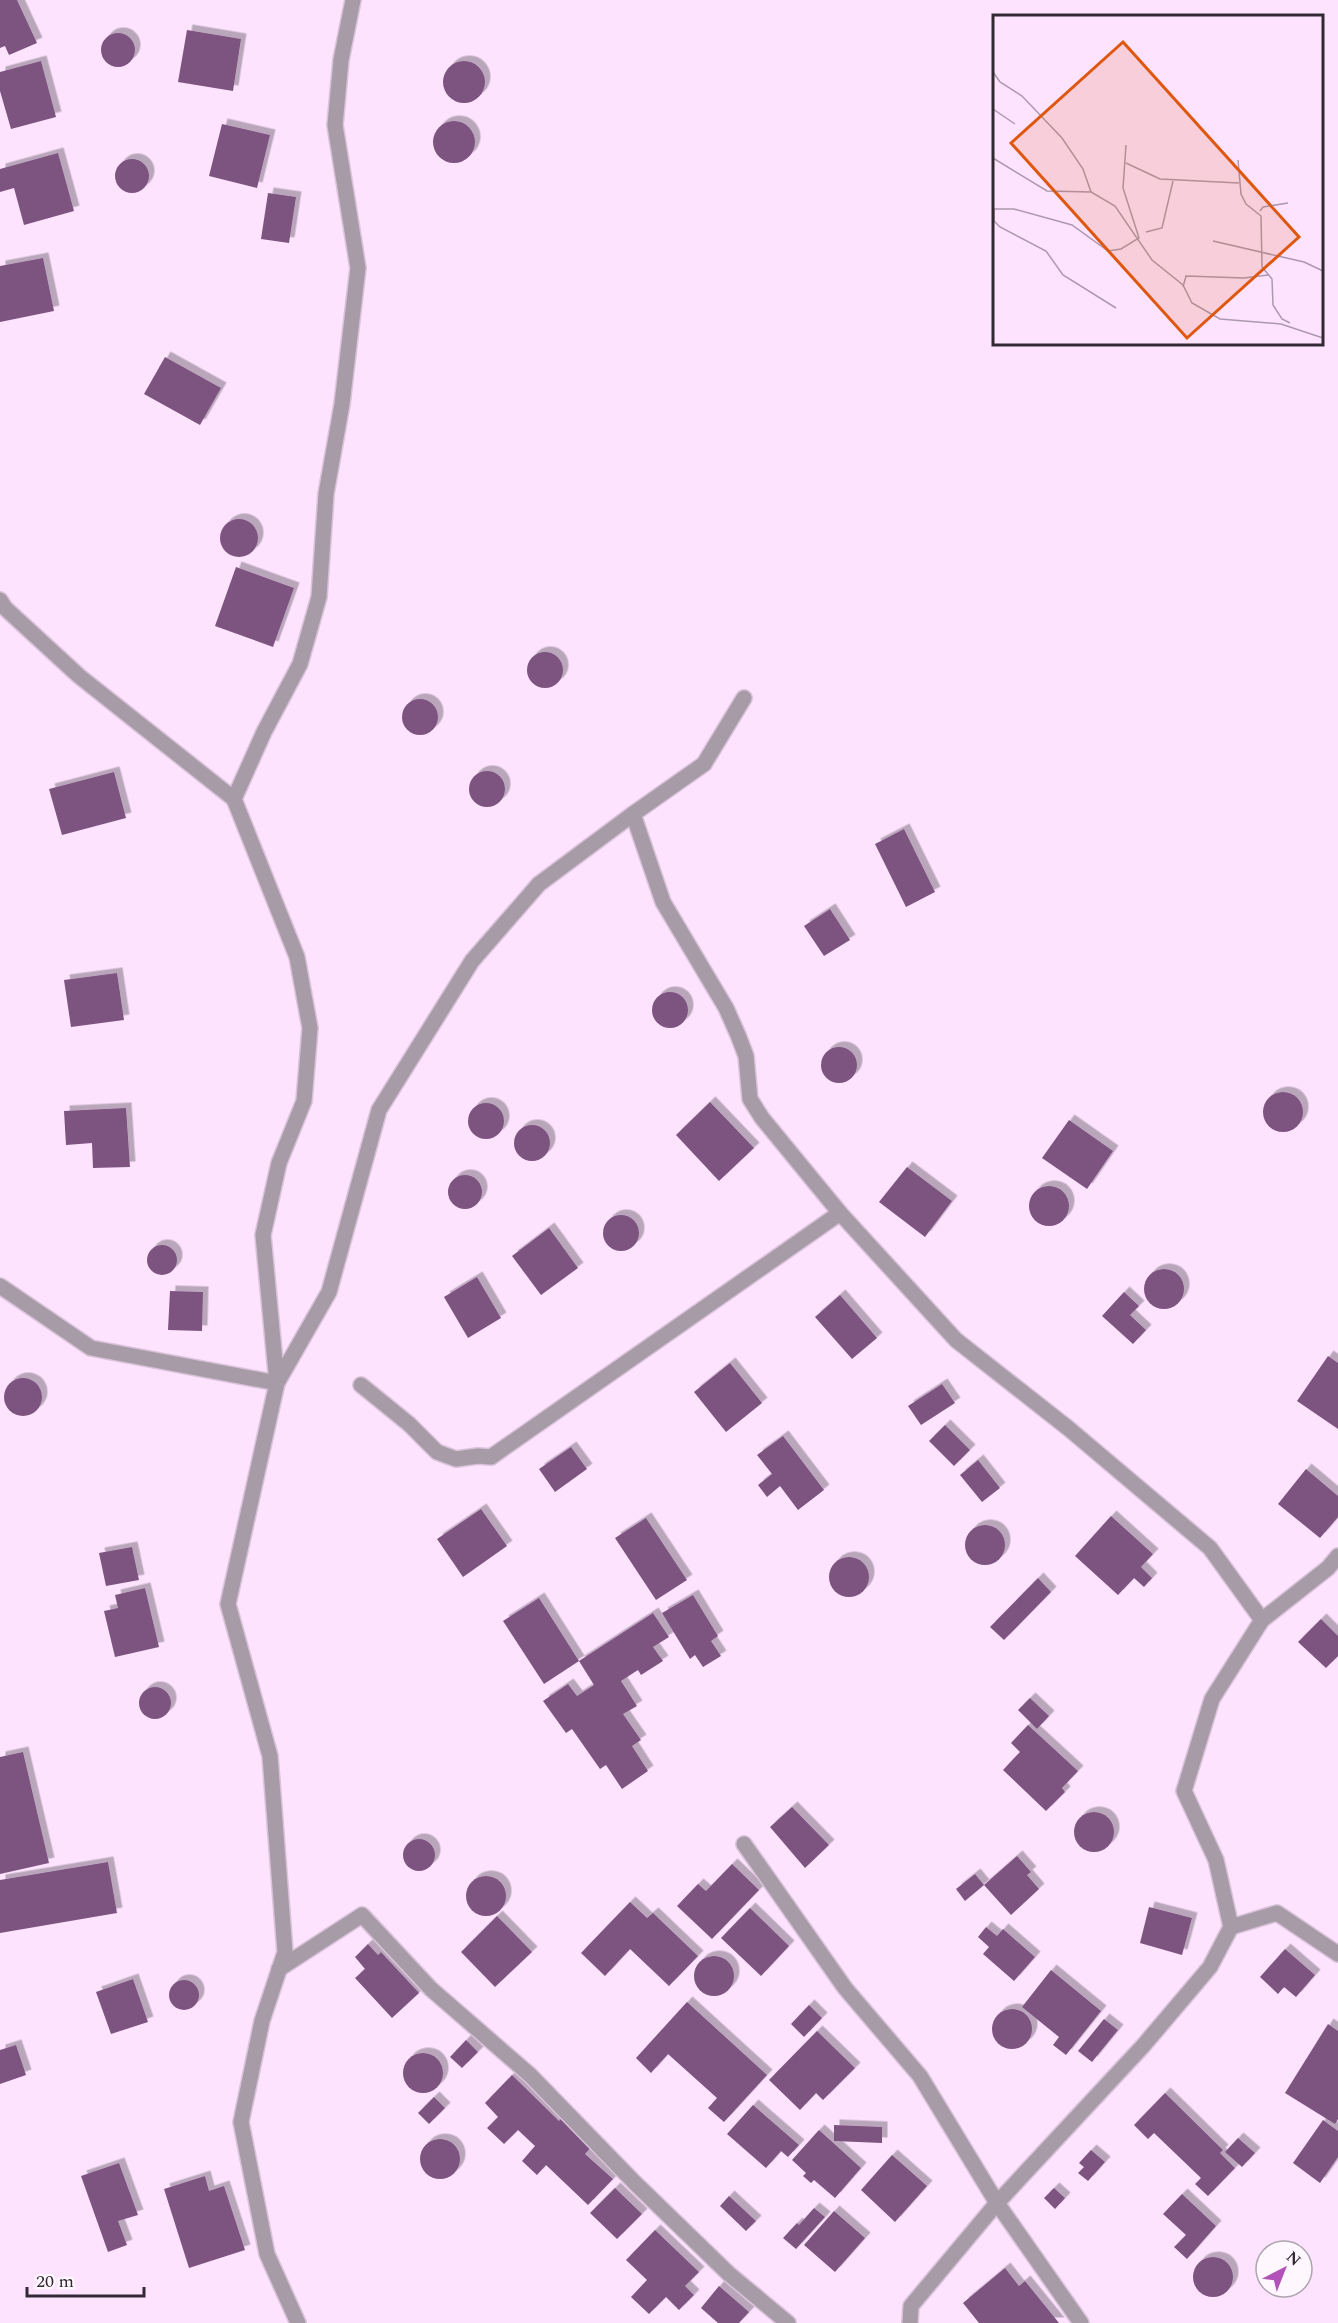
<svg xmlns="http://www.w3.org/2000/svg" width="1338" height="2323" viewBox="0 0 1338 2323" font-family="Spectral,serif">
  <style>
    .building { fill: #7d5380; filter: url(#shadow) }
    .lines { fill: none; stroke-linecap: round; stroke-linejoin: round }
    .minor-casing { stroke: #d9c2da; stroke-width: 18 }
    .minor { stroke: #a69ba6; stroke-width: 15 }
    .inset-road { fill: none; stroke: #ac99ad; stroke-width: 1.5 }
    .view { fill: #df570e; fill-opacity: 0.15; stroke: #df570e; stroke-width: 3 }
    .inset-edge { fill: none; stroke: #332934; stroke-width: 3 }
  </style>
  <defs>
    <filter id="shadow"><feDropShadow dx="5.5" dy="-5.5" stdDeviation="0" flood-color="#0004"/></filter>
  </defs>
  <rect width="100%" height="100%" fill="#fde3fe"/>
  <!-- building -->
  <g class="building">
    <path d="M0,0H17L37,43L9,55L5,46L0,48Z"/>
    <path d="M187,30L241,39L233,91L178,82Z"/>
    <circle cx="118" cy="50" r="17"/>
    <path d="M41,61L56,117L11,129L0,91V72Z"/>
    <circle cx="464" cy="82" r="21"/>
    <circle cx="454" cy="142" r="21"/>
    <path d="M222,124L270,135L257,188L209,176Z"/>
    <path d="M58,153L74,211L24,225L14,188L0,192V169Z"/>
    <circle cx="132" cy="176" r="17"/>
    <path d="M268,193L296,197L289,243L261,239Z"/>
    <path d="M43,258L54,311L0,322V266Z"/>
    <path d="M165,357L221,388L200,425L144,394Z"/>
    <circle cx="239" cy="538" r="19"/>
    <path d="M236,567L294,588L273,647L215,626Z"/>
    <circle cx="545" cy="670" r="18"/>
    <circle cx="420" cy="717" r="18"/>
    <circle cx="487" cy="789" r="18"/>
    <path d="M114,772L126,818L62,835L49,789Z"/>
    <path d="M904,829L935,892L906,907L875,844Z"/>
    <path d="M830,909L850,940L824,956L804,926Z"/>
    <path d="M117,973L124,1020L71,1027L64,980Z"/>
    <circle cx="670" cy="1010" r="18"/>
    <circle cx="839" cy="1065" r="18"/>
    <circle cx="1283" cy="1112" r="20"/>
    <path d="M710,1102L754,1148L719,1181L676,1135Z"/>
    <circle cx="486" cy="1121" r="18"/>
    <path d="M126,1108L130,1167L93,1168L92,1143L66,1145L64,1111Z"/>
    <path d="M1069,1120L1113,1151L1087,1189L1042,1158Z"/>
    <circle cx="532" cy="1143" r="18"/>
    <path d="M907,1167L952,1201L925,1237L879,1202Z"/>
    <circle cx="465" cy="1192" r="17"/>
    <circle cx="1049" cy="1206" r="20"/>
    <circle cx="621" cy="1233" r="18"/>
    <path d="M549,1228L578,1268L541,1295L512,1256Z"/>
    <circle cx="162" cy="1260" r="15"/>
    <circle cx="1164" cy="1289" r="20"/>
    <path d="M477,1277L501,1318L468,1338L444,1297Z"/>
    <path d="M170,1291L203,1292L202,1331L168,1330Z"/>
    <path d="M1124,1292L1139,1306L1130,1315L1146,1330L1133,1344L1102,1316Z"/>
    <path d="M840,1295L877,1338L852,1359L815,1317Z"/>
    <path d="M1328,1356L1338,1363V1429L1297,1401Z"/>
    <path d="M730,1363L762,1403L726,1432L694,1392Z"/>
    <circle cx="23" cy="1397" r="19"/>
    <path d="M942,1384L955,1403L921,1425L908,1406Z"/>
    <path d="M945,1425L970,1450L954,1466L929,1441Z"/>
    <path d="M783,1436L824,1490L798,1510L780,1486L767,1497L758,1485L772,1474L757,1455Z"/>
    <path d="M571,1447L587,1469L555,1492L539,1469Z"/>
    <path d="M978,1460L1000,1488L982,1502L960,1475Z"/>
    <path d="M1306,1469L1338,1496V1517L1320,1538L1278,1504Z"/>
    <path d="M481,1509L507,1546L463,1577L437,1539Z"/>
    <path d="M1111,1516L1153,1554L1141,1567L1152,1578L1144,1587L1134,1578L1118,1595L1075,1556Z"/>
    <path d="M646,1518L687,1580L656,1600L615,1538Z"/>
    <circle cx="985" cy="1545" r="20"/>
    <path d="M132,1547L139,1580L106,1586L99,1553Z"/>
    <circle cx="849" cy="1577" r="20"/>
    <path d="M1038,1578L1051,1592L1004,1640L990,1627Z"/>
    <path d="M145,1588L159,1647L115,1657L104,1611L118,1608L115,1595Z"/>
    <path d="M693,1595L718,1636L711,1641L721,1656L703,1667L695,1655L690,1659L662,1613Z"/>
    <path d="M539,1598L579,1661L544,1684L503,1621Z"/>
    <path d="M653,1613L669,1637L653,1647L663,1661L641,1675L638,1670L621,1681L637,1706L623,1714L641,1740L632,1746L648,1771L622,1789L606,1765L600,1769L572,1729L566,1733L543,1701L568,1684L577,1696L594,1685L579,1661Z"/>
    <path d="M1321,1619L1338,1636V1656L1326,1668L1298,1642Z"/>
    <circle cx="155" cy="1703" r="16"/>
    <path d="M1030,1698L1049,1716L1037,1729L1018,1710Z"/>
    <path d="M1028,1725L1078,1771L1062,1788L1065,1792L1046,1811L1003,1770L1020,1752L1011,1743Z"/>
    <path d="M23,1752L49,1863L0,1874V1757Z"/>
    <path d="M792,1807L829,1845L805,1868L770,1827Z"/>
    <circle cx="1094" cy="1832" r="20"/>
    <circle cx="419" cy="1855" r="16"/>
    <path d="M1017,1856L1031,1872L1027,1875L1039,1889L1011,1915L984,1885Z"/>
    <path d="M108,1862L117,1913L0,1933V1880Z"/>
    <path d="M732,1864L759,1890L712,1939L677,1906L698,1884L706,1891Z"/>
    <path d="M975,1874L984,1885L965,1901L956,1889Z"/>
    <circle cx="486" cy="1896" r="20"/>
    <path d="M630,1902L647,1918L653,1913L698,1956L669,1986L630,1949L605,1976L581,1953Z"/>
    <path d="M1149,1907L1192,1918L1182,1955L1140,1943Z"/>
    <path d="M750,1908L789,1946L761,1976L721,1938Z"/>
    <path d="M497,1916L532,1952L495,1987L461,1952Z"/>
    <path d="M986,1927L997,1936L1003,1929L1035,1957L1014,1981L983,1954L989,1947L978,1937Z"/>
    <path d="M368,1944L378,1955L381,1952L419,1993L392,2018L355,1978L365,1969L355,1957Z"/>
    <path d="M1285,1949L1315,1975L1296,1997L1284,1987L1278,1994L1260,1977Z"/>
    <circle cx="714" cy="1976" r="20"/>
    <path d="M1051,1970L1101,2011L1066,2055L1053,2045L1059,2037L1022,2007Z"/>
    <path d="M133,1979L148,2022L111,2034L96,1992Z"/>
    <circle cx="184" cy="1995" r="15"/>
    <path d="M687,2002L767,2075L724,2122L708,2108L717,2098L668,2054L651,2073L636,2058Z"/>
    <path d="M809,2005L822,2018L804,2037L791,2024Z"/>
    <circle cx="1012" cy="2029" r="20"/>
    <path d="M1104,2019L1118,2030L1092,2062L1078,2051Z"/>
    <path d="M1328,2024L1338,2031V2119L1335,2124L1285,2093Z"/>
    <path d="M817,2031L855,2068L823,2100L816,2093L800,2110L769,2080Z"/>
    <path d="M466,2040L478,2052L462,2068L450,2057Z"/>
    <path d="M16,2045L26,2075L0,2084V2050Z"/>
    <circle cx="423" cy="2073" r="20"/>
    <path d="M512,2075L559,2121L563,2116L594,2144L585,2154L613,2179L588,2205L546,2165L537,2175L522,2161L535,2146L518,2130L504,2144L487,2128L498,2117L485,2103Z"/>
    <path d="M1165,2093L1223,2150L1220,2153L1235,2168L1208,2196L1195,2184L1201,2178L1154,2133L1148,2139L1134,2125Z"/>
    <path d="M434,2097L445,2108L429,2124L418,2113Z"/>
    <path d="M753,2105L799,2145L788,2157L781,2151L766,2168L727,2134Z"/>
    <path d="M1323,2120L1338,2131V2157L1320,2183L1293,2163Z"/>
    <path d="M834,2125L882,2127V2143L834,2141Z"/>
    <path d="M819,2130L861,2168L835,2198L814,2180L811,2183L803,2176L806,2173L792,2160Z"/>
    <path d="M1238,2138L1255,2153L1242,2167L1225,2152Z"/>
    <circle cx="440" cy="2159" r="20"/>
    <path d="M1091,2150L1105,2162L1088,2181L1078,2173L1084,2167L1079,2163Z"/>
    <path d="M892,2155L927,2186L895,2222L861,2190Z"/>
    <path d="M119,2163L138,2215L118,2221L127,2245L108,2252L81,2176Z"/>
    <path d="M205,2176L209,2191L224,2186L245,2250L189,2268L164,2189Z"/>
    <path d="M615,2188L642,2214L617,2239L590,2213Z"/>
    <path d="M1054,2188L1065,2198L1055,2209L1044,2198Z"/>
    <path d="M1182,2194L1216,2226L1187,2259L1174,2247L1186,2235L1163,2214Z"/>
    <path d="M729,2196L756,2221L746,2231L720,2206Z"/>
    <path d="M814,2208L825,2217L796,2249L783,2238L797,2223L799,2225Z"/>
    <path d="M834,2211L865,2238L835,2272L804,2245Z"/>
    <path d="M655,2230L699,2272L685,2286L694,2295L679,2310L666,2297L649,2314L631,2297L647,2280L626,2260Z"/>
    <circle cx="1213" cy="2277" r="20"/>
    <path d="M1005,2268L1019,2286L1025,2281L1059,2323H979L963,2303Z"/>
    <path d="M719,2286L749,2312L739,2323H718L701,2308Z"/>
  </g>
  <g class="lines">
    <defs>
      <g id="minor">
        <path d="M0,600L5,608L79,676L234,799"/>
        <path d="M633,814L663,902L726,1008L738,1035L746,1056L750,1099L762,1118L840,1213L956,1340L1068,1428L1210,1548L1262,1620"/>
        <path d="M0,1286L91,1348L277,1383L329,1292L379,1110L472,961L539,884L633,814L704,764L744,698"/>
        <path d="M361,1385L409,1424L437,1452L456,1459L478,1456L491,1457L840,1213"/>
        <path d="M744,1844L845,1988L920,2076L997,2203L1081,2323"/>
        <path d="M1231,1927L1277,1913L1338,1954"/>
        <path d="M279,1969L362,1915L431,1989L530,2075L635,2183L729,2274L788,2323"/>
        <path d="M298,2323L267,2254L241,2122L262,2021L285,1952L270,1756L228,1604L277,1383L263,1235L279,1163L304,1101L310,1028L297,957L234,799L264,732L300,664L319,597L326,494L342,404L358,268L335,125L341,60L353,0"/>
        <path d="M910,2323L911,2306L997,2203L1143,2046L1210,1967L1231,1927L1216,1860L1184,1791L1212,1699L1262,1620L1328,1568L1338,1556"/>
      </g>
    </defs>
    <!-- minor casing -->
    <use href="#minor" class="minor-casing"/>
    <!-- minor -->
    <use href="#minor" class="minor"/>
  </g>
  <!-- overview -->
  <g transform="translate(993 15)">
    <rect width="330" height="330" fill="#fde3fe"/>
    <path class="inset-road" d="M0,57L7,67L29,81L69,123L90,154L98,177L122,191L159,245L190,270L199,288L227,304L288,309L330,323M0,94L22,109M0,143L54,176L98,177M245,145L248,179L253,189L268,201L269,252L279,264L280,290L289,304L297,308M133,148L167,164L246,168M0,194H21L79,210L115,236L128,234L146,223L130,173L133,130M1,194V206L7,212L53,236L70,260L123,293M267,196L270,192L295,188M153,217L169,213L180,166M220,226L311,247L330,256M190,272L193,261L251,263L275,260"/>
    <path class="view" d="M130,27L306,222L194,323L18,128Z"/>
    <rect width="330" height="330" class="inset-edge"/>
  </g>
  <!-- north arrow -->
  <g transform="translate(1284 2269) rotate(42)"><circle r="28" fill="#fef8fe" stroke="#ada5ad" stroke-width="1.5"/>
  <path d="M0-4.5L10 22L0 15L-10 22Z" fill="#b251b9"/>
  <text y="-9" font-size="16" font-weight="bold" text-anchor="middle" fill="#332934">N</text>
  </g>
  <!-- scale -->
  <path d="M27 2287v9h117v-9" fill="none" stroke="#332934" stroke-width="3"/>
  <text x="36" y="2287" font-size="18" fill="#332934" stroke="#fef8fe" stroke-width="4.5" paint-order="stroke">20 m</text>
</svg>
